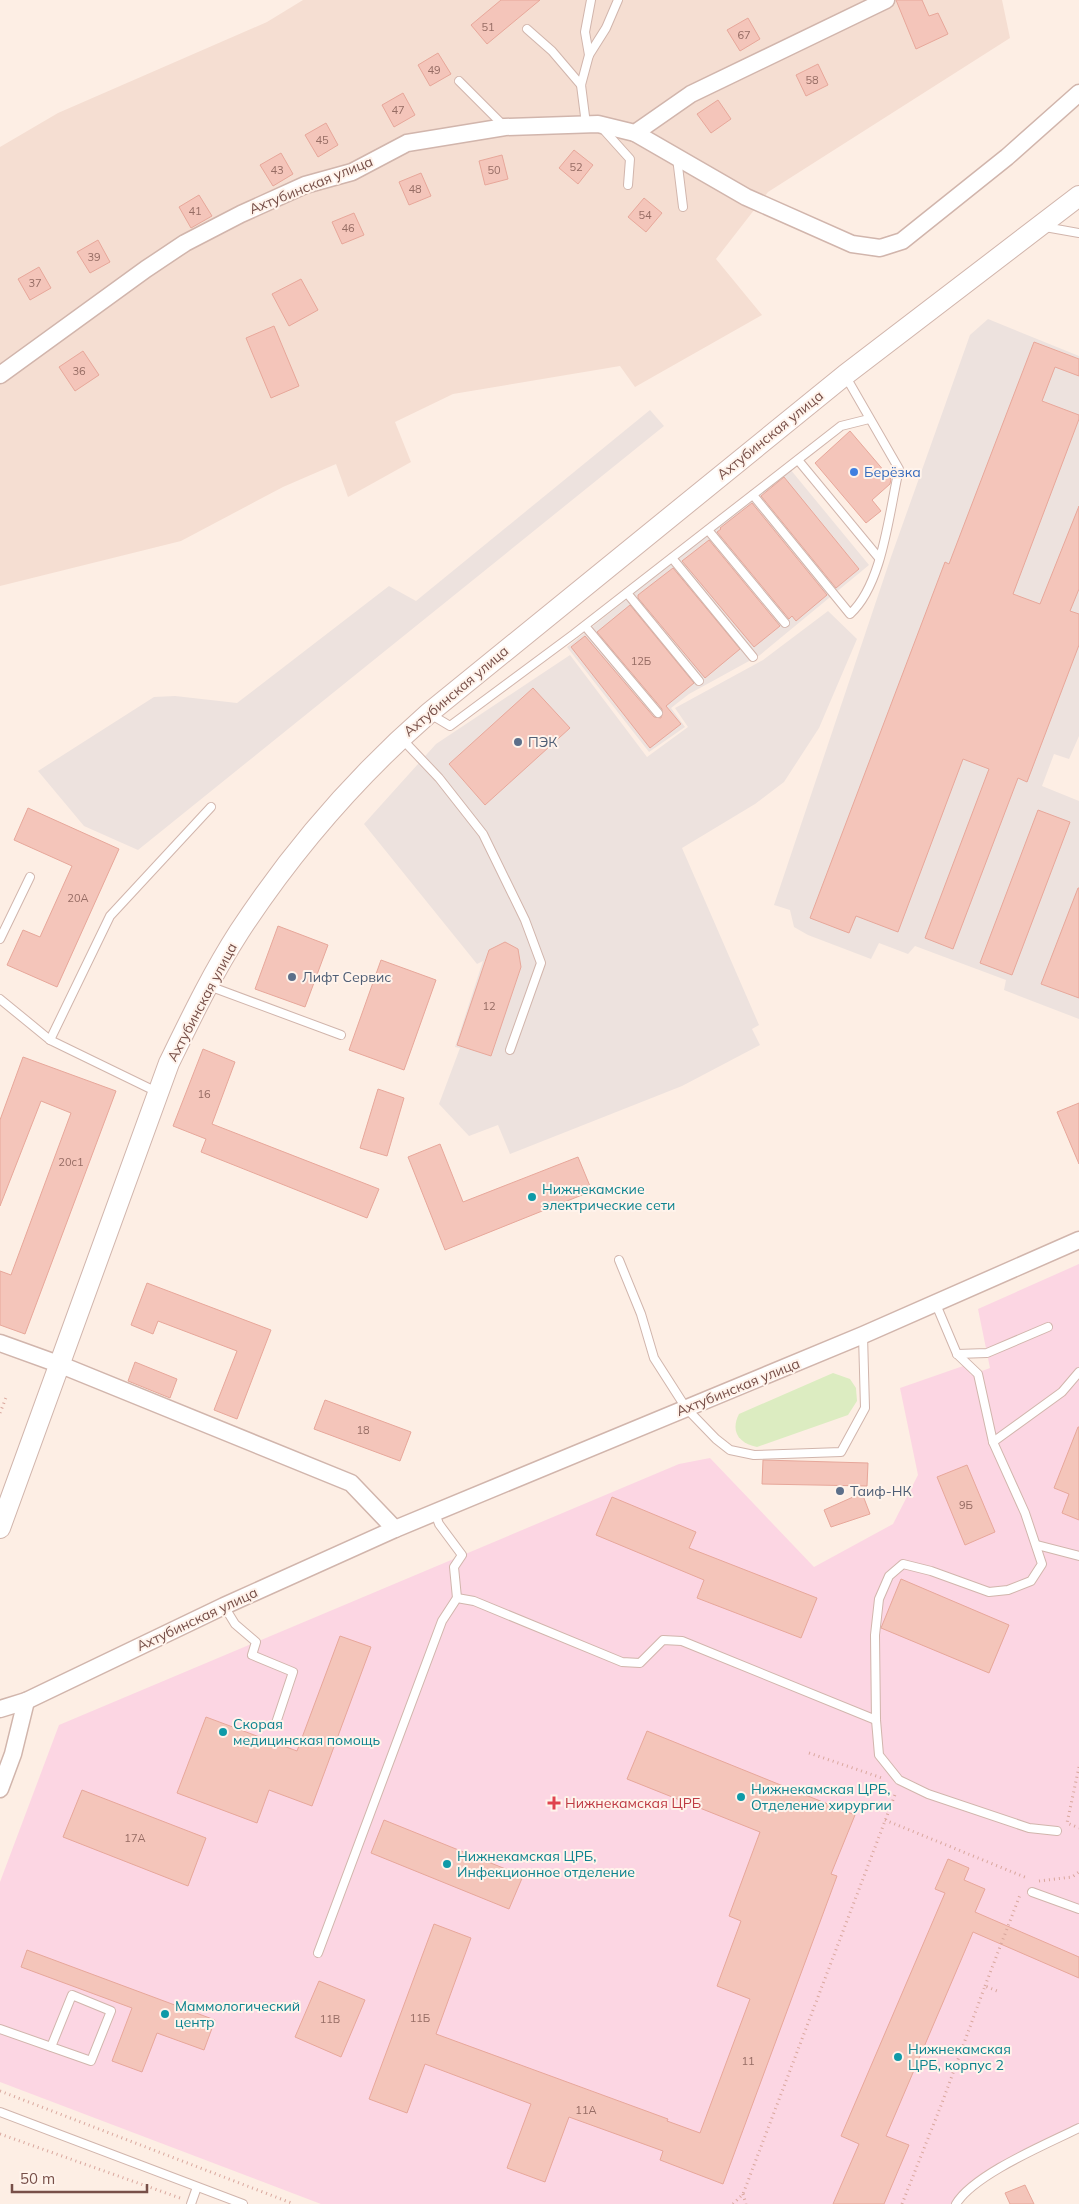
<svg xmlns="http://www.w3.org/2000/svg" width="1079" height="2204" viewBox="0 0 1079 2204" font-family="Mulish,sans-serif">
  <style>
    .residential { fill: #f5ded2 }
    .industrial { fill: #ede2de }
    .medical { fill: #fcd6e3 }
    .green { fill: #dcecc1 }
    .building { fill: #f4c5ba; stroke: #e7a79a }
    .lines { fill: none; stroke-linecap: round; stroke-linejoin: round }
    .service-casing { stroke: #d1b5ac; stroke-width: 10 }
    .minor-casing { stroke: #d1b5ac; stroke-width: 19 }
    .tertiary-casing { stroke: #d1b5ac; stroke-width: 22 }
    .path { stroke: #d9a79d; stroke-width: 3; stroke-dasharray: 1 4; stroke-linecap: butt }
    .service { stroke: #fff; stroke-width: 8 }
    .minor { stroke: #fff; stroke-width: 16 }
    .tertiary { stroke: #fff; stroke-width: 20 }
    .shop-dot { fill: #3f7fe0; stroke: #fff3eb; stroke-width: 2 }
    .service-dot { fill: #5c6f8a; stroke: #fff3eb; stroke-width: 2 }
    .culture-dot { fill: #0f9aa8; stroke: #fff3eb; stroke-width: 2 }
    .health-dot { fill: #e0444e; stroke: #fff3eb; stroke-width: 2 }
    .labels { text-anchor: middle; stroke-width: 4; stroke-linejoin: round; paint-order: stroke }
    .number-label { font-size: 11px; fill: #966c64 }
    .street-label { font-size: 14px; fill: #774f48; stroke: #fff3eb }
    .shop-label { font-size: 14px; fill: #366cbe; stroke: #fff3eb; text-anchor: start }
    .service-label { font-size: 14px; fill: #4e5e75; stroke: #fff3eb; text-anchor: start }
    .culture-label { font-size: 14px; fill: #0d838f; stroke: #fff3eb; text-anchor: start }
    .health-label { font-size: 14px; fill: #be3a42; stroke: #fff3eb; text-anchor: start }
  </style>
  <rect width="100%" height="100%" fill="#fdeee4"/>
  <!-- residential -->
  <path class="residential" d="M303,0H1002L1010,38L768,192L716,259L762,315L635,387L620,366L453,394L395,422L411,462L348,497L336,464L283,487L181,541L0,586V147L58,113L267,22Z"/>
  <!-- industrial -->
  <g class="industrial">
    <path d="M988,319L1079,356V736L1069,759L1054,754L1042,786L1079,801V1019L1004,990L1006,980L915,946L908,954L879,943L871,959L808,935L794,927L790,910L774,905L891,557L970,335Z"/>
    <path d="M650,410L664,426L138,850L84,826L38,771L154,697L175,696L237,703L389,586L416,601Z"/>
    <path d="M790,469L869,565L760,655L689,694L671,708L685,727L649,752L567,647Z"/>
    <path d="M828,611L857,639L819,728L784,782L755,804L682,848L759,1025L752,1029L760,1045L682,1086L510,1154L498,1125L469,1136L439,1104L460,1048L455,1047L483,961L477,964L364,824L436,744L570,655L647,757L688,727L675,708L763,660Z"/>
  </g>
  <!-- medical -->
  <path class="medical" d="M1079,1264V2126L968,2185L958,2204H321L0,2082V1882L59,1725L679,1464L710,1458L814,1567L893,1524L918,1475L900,1388L966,1365L971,1375L990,1368L978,1309Z"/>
  <!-- green -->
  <path class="green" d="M833,1373L850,1379L856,1388L857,1401L848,1415L757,1447C739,1443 730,1432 739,1414Z"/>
  <!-- building -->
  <g class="building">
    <path d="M501,0H540L487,44L471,25Z"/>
    <path d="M896,0H922L929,16L938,13L948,34L916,49Z"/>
    <path d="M748,18L760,39L740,51L727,30Z"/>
    <path d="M438,53L451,74L430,86L418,65Z"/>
    <path d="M818,64L828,85L806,96L796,75Z"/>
    <path d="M403,93L415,115L394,127L382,105Z"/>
    <path d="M718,100L731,119L711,133L697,114Z"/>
    <path d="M326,123L338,145L318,157L305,135Z"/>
    <path d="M574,150L593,165L578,184L559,168Z"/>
    <path d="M281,153L293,174L273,186L260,165Z"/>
    <path d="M502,155L508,179L485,185L479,161Z"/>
    <path d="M421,173L431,196L409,205L399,182Z"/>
    <path d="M199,195L212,216L191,228L179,207Z"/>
    <path d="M644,198L662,213L646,232L628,217Z"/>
    <path d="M354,213L364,235L342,244L332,222Z"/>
    <path d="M98,240L110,262L90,273L77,252Z"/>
    <path d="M39,267L51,288L30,300L18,279Z"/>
    <path d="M301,279L318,310L289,326L272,294Z"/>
    <path d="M274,326L299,386L271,398L246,338Z"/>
    <path d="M1034,342L1079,359V376L1055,367L1042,401L1079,415V419L1013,594L1040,604L1079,506V589L1070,611L1079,614V645L1027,782L1018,778L953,949L925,938L989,769L963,759L898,932L856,916L849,933L810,918L945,562L949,564Z"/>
    <path d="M83,351L99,375L75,391L59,367Z"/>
    <path d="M850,431L891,479L890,484L872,500L881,511L866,523L815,463Z"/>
    <path d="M784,477L859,569L836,588L761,496Z"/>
    <path d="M752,503L827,595L796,621L792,616L789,619L717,532L721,529L720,528Z"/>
    <path d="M709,540L780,626L754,647L682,561Z"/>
    <path d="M673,568L740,649L705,678L638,598V595Z"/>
    <path d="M630,605L694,683L666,706L681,724L650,748L571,647L585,636L654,717L661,718L662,709L597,632Z"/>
    <path d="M533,688L570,728L485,805L449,764Z"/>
    <path d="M28,808L119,849L57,987L7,965L23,930L40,937L72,866L14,840Z"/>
    <path d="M1038,810L1070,822L1012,975L980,963Z"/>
    <path d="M1078,888H1079V998L1041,984Z"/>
    <path d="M278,926L328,945L305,1007L255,989Z"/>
    <path d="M505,942L518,949L521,967L491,1056L457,1045L489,950Z"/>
    <path d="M381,960L436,980L404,1070L349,1050Z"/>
    <path d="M203,1049L235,1062L212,1124L379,1189L367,1218L201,1152L206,1139L173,1126Z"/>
    <path d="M23,1057L116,1091L25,1334L0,1325V1271L11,1275L71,1113L41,1101L0,1206V1120Z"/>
    <path d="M378,1089L404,1098L387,1156L360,1148Z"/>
    <path d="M1079,1103V1164L1057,1112Z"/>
    <path d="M440,1144L463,1202L578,1157L592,1191L445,1250L408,1157Z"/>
    <path d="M147,1283L271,1330L237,1419L214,1410L237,1351L158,1321L153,1334L131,1325Z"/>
    <path d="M135,1362L177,1379L170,1398L128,1381Z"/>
    <path d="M325,1400L411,1432L400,1461L314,1429Z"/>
    <path d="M1078,1427H1079V1520L1062,1513L1069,1494L1054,1488Z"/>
    <path d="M763,1460L868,1463L867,1486L762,1484Z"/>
    <path d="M967,1465L995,1532L965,1545L937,1477Z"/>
    <path d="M862,1493L870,1514L831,1527L824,1510Z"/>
    <path d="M612,1497L696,1532L689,1548L817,1598L801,1638L697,1598L704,1580L596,1535Z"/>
    <path d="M901,1579L1009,1625L989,1673L881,1628Z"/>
    <path d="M340,1636L371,1647L312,1806L269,1790L257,1823L177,1793L206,1717L297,1751Z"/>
    <path d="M647,1731L855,1815L831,1874L837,1876L723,2184L660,2160L663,2151L569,2117L545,2182L507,2168L531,2104L425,2064L407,2113L369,2099L434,1924L471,1938L436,2034L668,2119L667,2121L700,2133L750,1999L717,1986L741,1921L729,1916L760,1832L627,1779Z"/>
    <path d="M82,1790L206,1838L188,1886L63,1837Z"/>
    <path d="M384,1820L523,1876L509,1909L371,1853Z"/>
    <path d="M948,1859L969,1868L964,1880L985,1889L975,1912L1079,1957V1978L973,1932L886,2136L909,2145L884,2204H833L859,2144L841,2136L945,1893L935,1889Z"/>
    <path d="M27,1950L215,2020L204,2050L157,2033L142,2072L112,2061L132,2008L21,1967Z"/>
    <path d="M319,1981L365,2000L341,2057L295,2037Z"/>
    <path d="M1025,2185L1034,2204H1010L1005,2193Z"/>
  </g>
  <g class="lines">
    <defs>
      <g id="service">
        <path d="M527,29L552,51L581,85"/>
        <path d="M589,55L585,32L591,0"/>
        <path d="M459,81L505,127"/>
        <path d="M586,124L581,85L589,55L606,28L618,0"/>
        <path d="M603,129L630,159L628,185"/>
        <path d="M677,158L683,207"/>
        <path d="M1045,227L1079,233"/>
        <path d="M798,460L879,558"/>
        <path d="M753,495L850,614C883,584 889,512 899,469L846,377"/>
        <path d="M708,530L785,623"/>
        <path d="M672,558L753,657"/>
        <path d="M627,593L699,681"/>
        <path d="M585,626L658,713"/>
        <path d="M430,714L450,726L574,634L841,426L869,419"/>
        <path d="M402,739L439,778L483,834L525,920L541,963L510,1050"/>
        <path d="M0,939L30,877"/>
        <path d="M209,986L341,1035"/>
        <path d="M0,999L50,1040L157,1092"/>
        <path d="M50,1040L110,916L211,807"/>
        <path d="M619,1260L641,1314L654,1358L686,1408L716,1439L730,1450L754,1455L841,1452L865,1408L863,1335"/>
        <path d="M935,1302L957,1354L978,1374L993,1442L1025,1513L1042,1564L1031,1581L1008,1590L989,1592L931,1571L903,1564L889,1576L879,1599L875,1635L876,1720L879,1755L899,1780L928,1794L1029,1828L1057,1831"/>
        <path d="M957,1354L987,1353L1048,1327"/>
        <path d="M993,1442L1062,1392L1079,1372"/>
        <path d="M435,1513L439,1524L462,1555L454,1567L457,1598"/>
        <path d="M1037,1545L1079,1556"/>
        <path d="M224,1606L235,1624L256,1642L252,1655L293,1672L276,1723"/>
        <path d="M1032,1892L1079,1909"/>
        <path d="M318,1953L442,1621L457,1598L474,1601L622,1662L640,1663L663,1640L682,1641L876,1720"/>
        <path d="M0,2029L91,2061L111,2011L72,1995L51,2047"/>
        <path d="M0,2112L243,2204"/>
        <path d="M191,2204L197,2187"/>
        <path d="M956,2204C974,2174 1047,2144 1079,2128"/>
      </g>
      <g id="minor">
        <path d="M635,133L746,197L852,244L880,248L902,241L1007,157L1079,93"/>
        <path d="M0,375L146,269L185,243L241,214L305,185L352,172L407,143L505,127L598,124L635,133L691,94L886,0"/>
        <path d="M0,1343L61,1365L351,1483L395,1529"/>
        <path d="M0,1709L26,1701L224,1606L395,1529L863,1335L1079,1240"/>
        <path d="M0,1789L13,1754L26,1701"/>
      </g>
      <path id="tertiary" d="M0,1528L169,1063C191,1018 212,974 239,932C292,851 356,777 429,713L845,375L1079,196"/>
    </defs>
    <!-- service casing -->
    <use href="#service" class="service-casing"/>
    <!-- minor casing -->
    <use href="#minor" class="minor-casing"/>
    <!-- tertiary casing -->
    <use href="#tertiary" class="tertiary-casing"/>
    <!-- path -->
    <g class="path">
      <path d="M0,1413L7,1395"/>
      <path d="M809,1753L882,1778"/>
      <path d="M1079,1767L1067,1823L1079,1828"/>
      <path d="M885,1820L1027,1878"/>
      <path d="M1039,1881L1072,1877L1079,1872"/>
      <path d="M985,1986L1020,1895"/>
      <path d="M0,2091L294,2204"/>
      <path d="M0,2134L180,2198"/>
      <path d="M743,2194L746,2204"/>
      <path d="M733,2204L743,2194L896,1792"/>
      <path d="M902,2204L942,2103L985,1986L997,1991"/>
    </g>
    <!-- service -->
    <use href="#service" class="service"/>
    <!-- minor -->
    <use href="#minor" class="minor"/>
    <!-- tertiary -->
    <use href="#tertiary" class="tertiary"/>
  </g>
  <!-- markers -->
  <circle class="shop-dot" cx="854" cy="472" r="5"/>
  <g class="service-dot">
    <circle cx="518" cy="742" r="5"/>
    <circle cx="292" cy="977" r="5"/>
    <circle cx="840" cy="1491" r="5"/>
  </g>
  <g class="culture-dot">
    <circle cx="532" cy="1197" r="5"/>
    <circle cx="223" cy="1732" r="5"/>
    <circle cx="741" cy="1797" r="5"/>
    <circle cx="447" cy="1864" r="5"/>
    <circle cx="165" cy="2014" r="5"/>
    <circle cx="898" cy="2057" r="5"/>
  </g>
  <path class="health-dot" d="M551.5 1795.5h5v5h5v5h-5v5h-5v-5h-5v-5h5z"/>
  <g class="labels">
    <!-- number labels -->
    <g class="number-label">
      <text x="488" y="31">51</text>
      <text x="744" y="39">67</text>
      <text x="434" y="74">49</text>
      <text x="812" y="84">58</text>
      <text x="398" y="114">47</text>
      <text x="322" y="144">45</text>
      <text x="576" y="171">52</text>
      <text x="277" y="174">43</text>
      <text x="494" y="174">50</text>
      <text x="415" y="193">48</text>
      <text x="195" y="215">41</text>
      <text x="645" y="219">54</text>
      <text x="348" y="232">46</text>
      <text x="94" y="261">39</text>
      <text x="35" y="287">37</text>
      <text x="79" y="375">36</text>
      <text x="641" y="665">12Б</text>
      <text x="78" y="902">20А</text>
      <text x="489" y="1010">12</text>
      <text x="204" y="1098">16</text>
      <text x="71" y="1166">20с1</text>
      <text x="363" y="1434">18</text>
      <text x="966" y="1509">9Б</text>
      <text x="135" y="1842">17А</text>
      <text x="420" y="2022">11Б</text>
      <text x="330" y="2023">11В</text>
      <text x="748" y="2065">11</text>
      <text x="586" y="2114">11А</text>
    </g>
    <!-- street labels -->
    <g class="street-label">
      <text transform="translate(311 185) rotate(-22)" y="5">Ахтубинская улица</text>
      <text transform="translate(770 435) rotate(-39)" y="5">Ахтубинская улица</text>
      <text transform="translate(456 691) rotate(-40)" y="5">Ахтубинская улица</text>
      <text transform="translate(202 1002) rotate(-62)" y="5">Ахтубинская улица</text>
      <text transform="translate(738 1387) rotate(-22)" y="5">Ахтубинская улица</text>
      <text transform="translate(197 1619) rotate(-25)" y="5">Ахтубинская улица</text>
    </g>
    <!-- shop labels -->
    <g class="shop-label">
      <text x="864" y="477">Берёзка</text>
    </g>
    <!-- service labels -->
    <g class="service-label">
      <text x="528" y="747">ПЭК</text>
      <text x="302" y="982">Лифт Сервис</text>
      <text x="850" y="1496">Таиф-НК</text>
    </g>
    <!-- culture labels -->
    <g class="culture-label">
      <text x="542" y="1194">Нижнекамские<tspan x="542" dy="16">электрические сети</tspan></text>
      <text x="233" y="1729">Скорая<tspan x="233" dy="16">медицинская помощь</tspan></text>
      <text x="751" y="1794">Нижнекамская ЦРБ,<tspan x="751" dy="16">Отделение хирургии</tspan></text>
      <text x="457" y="1861">Нижнекамская ЦРБ,<tspan x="457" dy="16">Инфекционное отделение</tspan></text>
      <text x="175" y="2011">Маммологический<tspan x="175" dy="16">центр</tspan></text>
      <text x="908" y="2054">Нижнекамская<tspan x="908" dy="16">ЦРБ, корпус 2</tspan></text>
    </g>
    <!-- health labels -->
    <g class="health-label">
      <text x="565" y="1808">Нижнекамская ЦРБ</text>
    </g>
  </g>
  <!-- scale -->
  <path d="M12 2184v8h135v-8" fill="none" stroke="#774f48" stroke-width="2.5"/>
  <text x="20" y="2184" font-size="15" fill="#774f48" stroke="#fff3eb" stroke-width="4" paint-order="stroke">50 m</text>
</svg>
